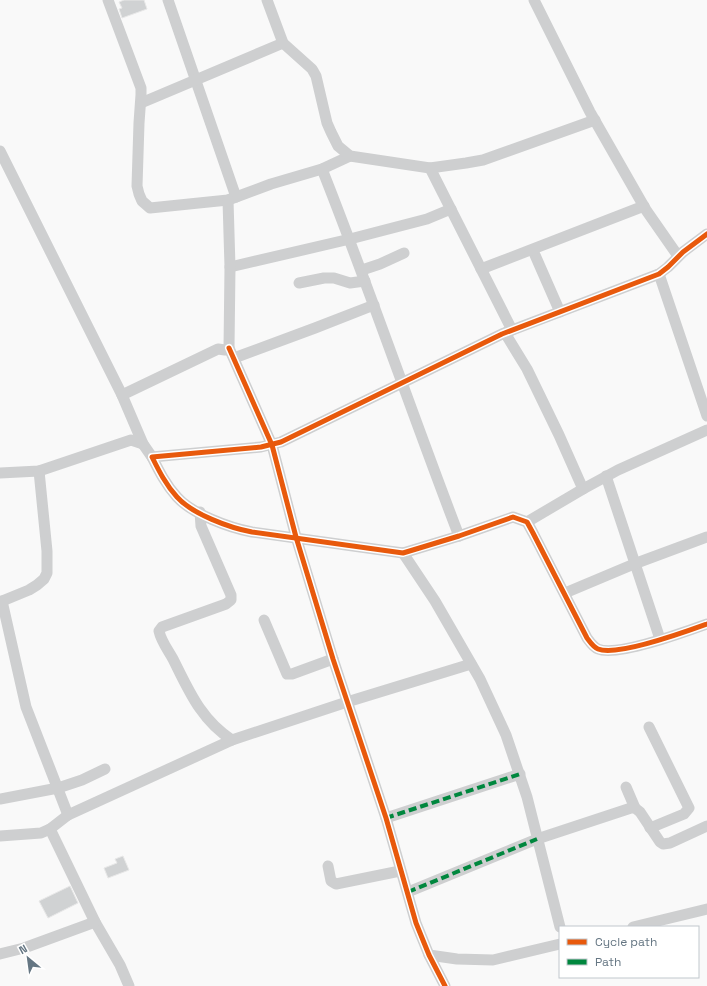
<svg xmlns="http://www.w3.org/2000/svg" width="707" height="986" viewBox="0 0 707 986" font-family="'Space Grotesk',sans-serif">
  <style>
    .building { fill: #d0d2d3; stroke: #e8e8e8 }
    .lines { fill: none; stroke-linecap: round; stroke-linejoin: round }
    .street { stroke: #cecfd0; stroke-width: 11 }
    .quiet { stroke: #00873e; stroke-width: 4; stroke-dasharray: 8 4; stroke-linecap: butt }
    .cycleway-casing { stroke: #fff; stroke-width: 8 }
    .cycleway { stroke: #e8590c; stroke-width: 5 }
  </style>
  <rect width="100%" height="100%" fill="#f9f9f9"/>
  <!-- building -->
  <g class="building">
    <path d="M124,0H144L147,9L122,18L119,9L122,8L119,2Z"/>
    <path d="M123,856L129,870L108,878L104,868L117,863L115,859Z"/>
    <path d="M70,886L78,903L48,918L39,901Z"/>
  </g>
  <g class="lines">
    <!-- street -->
    <g class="street">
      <path d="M108,0L141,88V95L139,123L137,186L139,194L142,201L150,208L228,200L271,184L322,169L350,156"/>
      <path d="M168,0L236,197"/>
      <path d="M267,0L283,43L312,69L316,76L327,123L331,132L338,146L350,156L430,168L466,163L483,160L595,120"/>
      <path d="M534,0L590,112L646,210L678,256"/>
      <path d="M141,103L283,43"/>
      <path d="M0,151L122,395L143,444L152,457"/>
      <path d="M430,168L512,330"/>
      <path d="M322,169C370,290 412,414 459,536"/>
      <path d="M707,234L683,252L668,267L659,274L502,334L281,442L261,447L152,457C159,471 166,485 177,497C192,514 230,528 252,532L403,553L459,536L513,517L527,522L533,533L587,638C590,642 593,647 598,649C617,657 685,632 707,624"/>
      <path d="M535,255L560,312"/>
      <path d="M230,267L350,239L427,219L451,209"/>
      <path d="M481,269L644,206"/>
      <path d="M362,270L380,264L404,253"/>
      <path d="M659,274L707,416"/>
      <path d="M299,283L324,278H334L350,283L365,281"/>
      <path d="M505,333L527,369L559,435L583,489L618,470L707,430"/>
      <path d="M229,348L272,445L296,537L333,659L386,818L416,923L429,955L445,986"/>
      <path d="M234,358L315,328L374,305"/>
      <path d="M122,395L218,349L225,350L229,348L230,267L228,200"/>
      <path d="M0,473L39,471L131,440L143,444"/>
      <path d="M606,476L660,639"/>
      <path d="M200,512L201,526L231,595V600L226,604L162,627L159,631C161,641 168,650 173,659C189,691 201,720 232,740"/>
      <path d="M527,522L583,489"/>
      <path d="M403,553L435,601L480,679L506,735L527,797L560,927"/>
      <path d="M565,593L634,564L707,537"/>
      <path d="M2,601L26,707L68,815"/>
      <path d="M0,602L29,590L37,585L44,579L47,573V551L39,471"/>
      <path d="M264,620L287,674H292L333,659"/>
      <path d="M649,727L689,808L684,814L650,828"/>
      <path d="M626,787L635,808"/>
      <path d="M0,799L58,788L82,780L105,769"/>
      <path d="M386,818L520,774"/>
      <path d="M50,829L95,922L120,965L129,986"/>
      <path d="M0,836L41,833L50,829L68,815L232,740L347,702L471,664"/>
      <path d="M328,866L331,881L336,884L400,871"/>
      <path d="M408,892L537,839L631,808H635L640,812L660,842L663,844L670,843L707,826"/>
      <path d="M633,927L707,909"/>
      <path d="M0,954L24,948L95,922"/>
      <path d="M429,955L457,959L493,960L560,944"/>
    </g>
    <!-- quiet -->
    <g class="quiet">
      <path d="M386,818L520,774"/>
      <path d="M408,892L537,839"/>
    </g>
    <defs>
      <g id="cycleway">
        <path d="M707,234L683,252L668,267L659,274L502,334L281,442L261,447L152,457C159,471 166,485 177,497C192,514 230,528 252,532L403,553L459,536L513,517L527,522L533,533L587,638C590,642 593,647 598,649C617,657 685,632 707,624"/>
        <path d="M229,348L272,445L296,537L333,659L386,818L416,923L429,955L445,986"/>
      </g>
    </defs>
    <!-- cycleway casing -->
    <use href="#cycleway" class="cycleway-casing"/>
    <!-- cycleway -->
    <use href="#cycleway" class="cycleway"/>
  </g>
  <!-- legend -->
  <rect x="559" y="926" width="140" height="52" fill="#ffffff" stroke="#c1c8cd"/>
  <rect x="567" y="939" width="20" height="6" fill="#e8590c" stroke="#c1c8cd"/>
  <text x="595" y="946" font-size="12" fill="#657683">Cycle path</text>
  <rect x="567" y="959" width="20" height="6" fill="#00873e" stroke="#c1c8cd"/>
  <text x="595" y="966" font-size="12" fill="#657683">Path</text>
  <!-- north arrow -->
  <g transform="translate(28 958) rotate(331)" stroke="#ffffff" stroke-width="3" paint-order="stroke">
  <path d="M0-3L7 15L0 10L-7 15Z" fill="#657683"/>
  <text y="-6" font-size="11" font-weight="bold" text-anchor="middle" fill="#657683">N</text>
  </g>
</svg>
